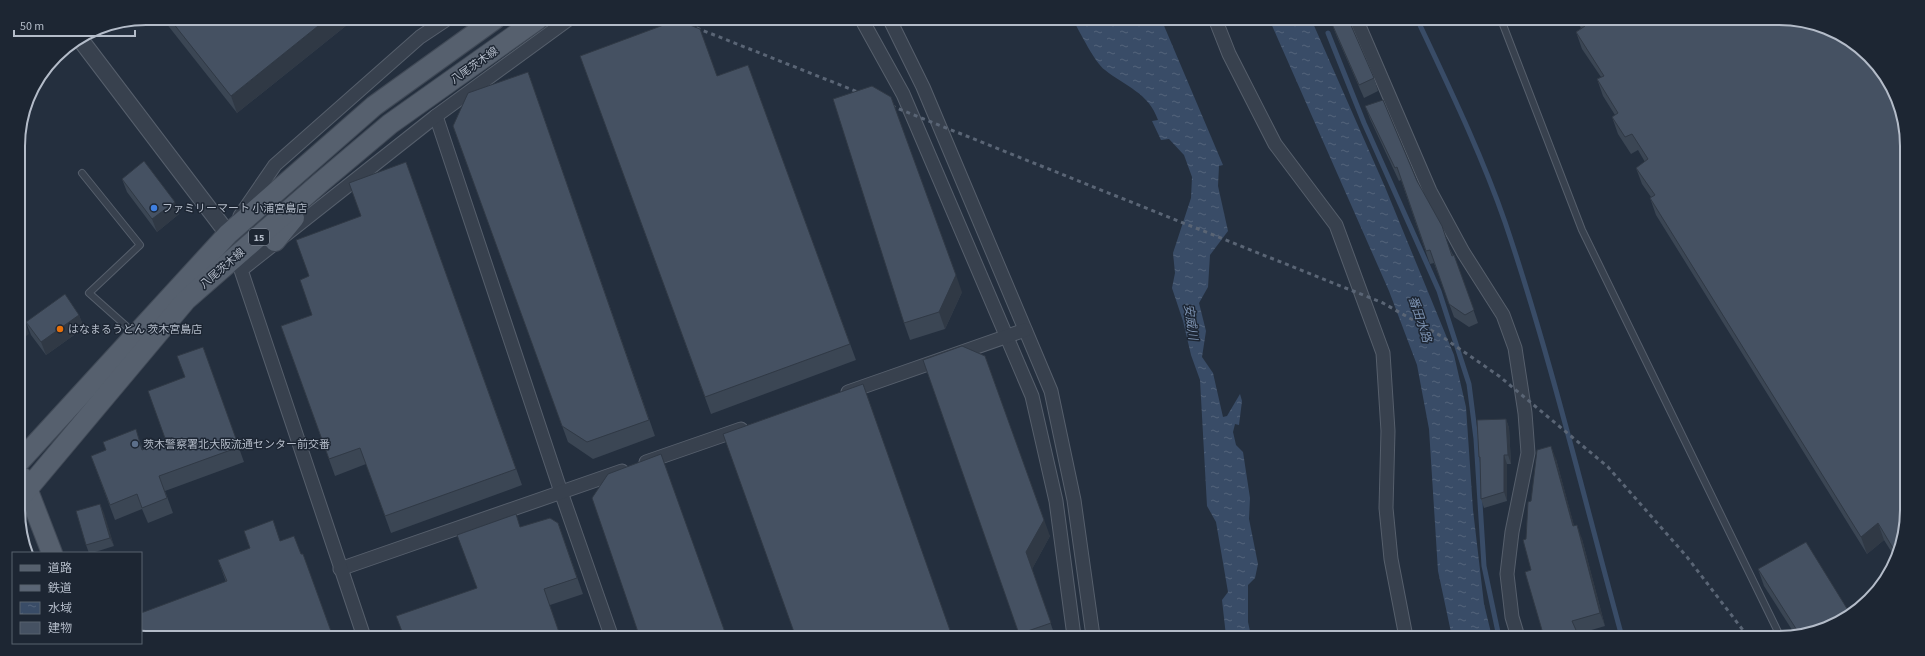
<svg xmlns="http://www.w3.org/2000/svg" width="1925" height="656" viewBox="0 0 1925 656" font-family="'Source Sans 3','Noto Sans JP',sans-serif">
  <style>
    .water { fill: url(#water-ripples) }
    .lines { fill: none; stroke-linecap: round; stroke-linejoin: round }
    .stream { stroke: #394c67; stroke-width: 5 }
    .service-casing { stroke: #565f6c; stroke-width: 8 }
    .minor-casing { stroke: #565f6c; stroke-width: 15 }
    .tertiary-casing { stroke: #565f6c; stroke-width: 18 }
    .primary-casing { stroke: #414a57; stroke-width: 22 }
    .service { stroke: #38414e; stroke-width: 6 }
    .minor { stroke: #38414e; stroke-width: 13 }
    .tertiary { stroke: #38414e; stroke-width: 16 }
    .primary { stroke: #56606e; stroke-width: 20 }
    .rail { stroke: #5a6575; stroke-width: 3; stroke-dasharray: 4 4; stroke-linecap: butt }
    .wall { fill: #3b4654 }
    .shaded-wall { fill: #303945 }
    .building { fill: #455162; stroke: #303945 }
    .shop-dot { fill: #3f7fe0; stroke: #1d2633; stroke-width: 1.5 }
    .food-dot { fill: #e8710a; stroke: #1d2633; stroke-width: 1.5 }
    .service-dot { fill: #5c6f8a; stroke: #1d2633; stroke-width: 1.5 }
    .labels { text-anchor: middle; stroke-width: 3; stroke-linejoin: round; paint-order: stroke }
    .shield { fill: #1d2633; stroke: #878f9c; stroke-width: 1 }
    .shield-label { font-size: 10px; font-weight: bold; fill: #b4bcc9 }
    .street-label { font-size: 11px; fill: #b4bcc9; stroke: #1d2633 }
    .poi-label { font-size: 11px; fill: #b4bcc9; stroke: #1d2633; text-anchor: start }
    .water-label { font-size: 12px; font-style: italic; fill: #7c92b1; stroke: #1d2633 }
    .rim { fill: none; stroke: #b4bcc9; stroke-width: 2 }
  </style>
  <defs>
    <pattern id="water-ripples" width="26" height="14" patternUnits="userSpaceOnUse"><rect width="26" height="14" fill="#394c67"/><path d="M2 4q2-2 4 0t4 0M15 11q2-2 4 0t4 0" fill="none" stroke="#53647b"/></pattern>
  </defs>
  <rect width="100%" height="100%" fill="#242f3e"/>
  <!-- water -->
  <g class="water">
    <path d="M1073,20L1162,21L1223,165L1219,166L1218,186L1228,231L1210,255L1208,287L1199,303L1206,331L1202,357L1213,373L1223,417L1227,416L1240,394L1242,401L1239,425L1235,424L1233,432L1236,445L1243,452L1250,498L1249,519L1258,564L1255,578L1248,585V622L1251,636H1226L1222,600L1228,592L1216,522L1207,506L1200,380L1191,355L1183,321L1172,288L1175,273L1173,253L1191,198L1192,177L1184,155L1169,139L1161,140L1152,121L1158,120C1149,93 1125,86 1105,70C1095,63 1080,32 1073,20Z"/>
    <path d="M1270,21H1312L1385,187L1454,355L1466,407L1473,510L1484,604L1492,637H1452L1438,571L1429,429L1417,365L1389,291Z"/>
  </g>
  <g class="lines">
    <!-- stream -->
    <g class="stream">
      <path d="M1418,21C1449,87 1481,153 1505,222C1551,358 1584,499 1622,637"/>
      <path d="M1328,33L1364,123L1439,291L1469,384L1476,439L1484,566L1499,637"/>
    </g>
    <defs>
      <g id="service">
        <path d="M1502,22L1582,230L1781,638"/>
        <path d="M82,173L140,245L89,293L134,333"/>
      </g>
      <g id="minor">
        <path d="M862,20L903,94L1032,396L1056,501L1074,636"/>
        <path d="M890,20L923,87L1051,391L1074,500L1093,636"/>
        <path d="M1216,21L1229,54L1275,144L1336,225L1383,353L1388,431L1386,508L1391,559L1406,637"/>
        <path d="M1357,21L1430,191L1463,252L1503,315L1515,348L1525,413L1528,453L1512,532L1507,574L1512,617L1518,637"/>
        <path d="M436,116L561,492L611,635"/>
        <path d="M240,216L275,165L420,37L447,19"/>
        <path d="M848,392L1025,330"/>
        <path d="M646,462L741,429"/>
        <path d="M340,569L622,471"/>
        <path d="M363,634L241,270L436,116L569,19"/>
      </g>
      <path id="tertiary" d="M80,39L228,234"/>
      <g id="primary">
        <path d="M275,241L294,218"/>
        <path d="M20,461L228,234L374,106L495,19"/>
        <path d="M23,478L52,553"/>
        <path d="M20,498L186,300L320,183L390,124L538,19"/>
      </g>
    </defs>
    <!-- service casing -->
    <use href="#service" class="service-casing"/>
    <!-- minor casing -->
    <use href="#minor" class="minor-casing"/>
    <!-- tertiary casing -->
    <use href="#tertiary" class="tertiary-casing"/>
    <!-- primary casing -->
    <use href="#primary" class="primary-casing"/>
    <!-- service -->
    <use href="#service" class="service"/>
    <!-- minor -->
    <use href="#minor" class="minor"/>
    <!-- tertiary -->
    <use href="#tertiary" class="tertiary"/>
    <!-- primary -->
    <use href="#primary" class="primary"/>
    <!-- rail -->
    <g class="rail">
      <path d="M674,19L868,96"/>
      <path d="M884,103L1383,303L1441,336L1499,376L1608,467L1687,557L1749,638"/>
    </g>
  </g>
  <!-- wall -->
  <g class="wall">
    <path d="M162,18L344,19L347,25L237,113Z"/>
    <path d="M383,19H393L387,24Z"/>
    <path d="M1577,22H1812L1903,543L1896,559L1884,540L1867,554L1656,215L1650,198L1651,197L1642,184L1636,168L1645,162L1638,150L1631,154L1618,134L1612,117L1615,115L1603,96L1597,79L1601,77L1582,49L1576,32L1581,28Z"/>
    <path d="M1332,24L1374,78L1378,91L1364,98L1337,37Z"/>
    <path d="M580,56L717,76L748,65L856,360L711,414Z"/>
    <path d="M528,72L655,436L593,459L568,442L453,126Z"/>
    <path d="M1365,106L1417,181L1453,255H1454L1478,323L1469,327L1454,317L1434,263L1430,264L1401,180L1399,181L1370,119Z"/>
    <path d="M406,162L522,485L391,533L366,464L335,476L281,326L312,315L309,276L361,216Z"/>
    <path d="M122,179L179,214L157,232L127,192Z"/>
    <path d="M962,292L945,329L910,340L904,323Z"/>
    <path d="M79,315L84,328L46,355L31,335L26,322Z"/>
    <path d="M203,347L244,462L165,491L173,513L148,523L142,509L115,520L91,456L141,444L143,450L166,441L185,377Z"/>
    <path d="M923,360L1050,536L1032,569L1055,636H1020Z"/>
    <path d="M1506,419L1509,428L1511,464H1507V501L1484,508L1481,499L1480,462L1479,457Z"/>
    <path d="M1556,459L1574,526L1582,539L1605,626L1578,634L1531,570L1526,539L1531,501Z"/>
    <path d="M100,504L114,546L92,553H89L86,545Z"/>
    <path d="M558,523L583,594L550,605L477,588L520,527Z"/>
    <path d="M280,541L301,554L226,582L218,560Z"/>
    <path d="M1758,569L1828,628L1796,636L1764,586Z"/>
  </g>
  <!-- shaded-wall -->
  <g class="shaded-wall">
    <path d="M328,18L344,19L347,25L237,113L231,96Z"/>
    <path d="M385,19H393L387,24Z"/>
    <path d="M175,202L179,214L157,232L152,219Z"/>
    <path d="M956,275L962,292L945,329L939,312Z"/>
    <path d="M79,315L84,328L46,355L41,342Z"/>
    <path d="M25,321L29,334L19,341V325Z"/>
    <path d="M985,356L1050,536L1032,569L1055,636L1026,552Z"/>
    <path d="M1506,419L1509,428L1511,464L1508,455Z"/>
    <path d="M136,429L148,465L142,450Z"/>
    <path d="M1551,446L1556,459L1578,540L1573,526Z"/>
    <path d="M1504,455L1507,464V501L1504,492Z"/>
    <path d="M100,504L104,513L114,546L110,538Z"/>
    <path d="M1878,523L1884,540L1867,554L1861,537Z"/>
    <path d="M1577,525L1582,539L1605,626L1600,613Z"/>
  </g>
  <!-- building -->
  <g class="building">
    <path d="M169,18H328L231,96Z"/>
    <path d="M677,20L700,29L717,76L748,65L850,344L705,397L580,56Z"/>
    <path d="M1582,22H1812L1850,39L1875,62L1905,121L1903,543L1897,555L1878,523L1861,537L1650,198L1655,195L1636,168L1648,159L1632,134L1625,137L1612,117L1618,113L1597,79L1604,76L1576,32L1585,26Z"/>
    <path d="M1350,23L1374,78L1359,85L1332,24Z"/>
    <path d="M528,72L649,420L587,442L562,426L453,126L468,93Z"/>
    <path d="M872,86L891,97L956,275L939,312L904,323L833,99Z"/>
    <path d="M1383,100L1417,181L1442,226L1452,256L1454,255L1474,310L1465,315L1449,304L1430,250L1426,251L1397,167L1395,168L1365,106Z"/>
    <path d="M144,161L175,202L152,219L122,179Z"/>
    <path d="M406,162L516,469L385,516L360,448L329,459L281,326L312,315L300,280L309,276L296,240L361,216L349,183Z"/>
    <path d="M65,294L79,315L41,342L26,322Z"/>
    <path d="M19,314L25,321L19,325Z"/>
    <path d="M962,346L985,356L1044,520L1026,552L1051,623L1019,634L923,360Z"/>
    <path d="M203,347L239,447L159,476L167,498L142,508L137,494L110,505L91,456L106,450L103,442L136,429L142,450L166,441L148,391L185,377L177,356Z"/>
    <path d="M863,384L952,636L795,635L723,434Z"/>
    <path d="M1506,419L1508,455H1504V492L1481,499L1480,457H1479L1477,420Z"/>
    <path d="M1551,446L1573,526L1577,525L1600,613L1572,621L1579,637H1544L1525,572L1531,570L1523,540L1526,539L1528,502L1531,501L1537,450Z"/>
    <path d="M661,454L726,635H639L592,498L608,474Z"/>
    <path d="M100,504L110,538L86,545L76,511Z"/>
    <path d="M516,514L520,527L550,518L558,523L577,578L544,589L560,635L403,634L396,616L477,588L457,535Z"/>
    <path d="M273,520L280,541L294,536L301,554H303L332,634H141V613L227,581L218,560L250,548L244,531Z"/>
    <path d="M1806,542L1851,615L1828,628L1800,635L1758,569Z"/>
  </g>
  <!-- markers -->
  <circle class="shop-dot" cx="154" cy="208" r="4"/>
  <circle class="food-dot" cx="60" cy="329" r="4"/>
  <circle class="service-dot" cx="135" cy="444" r="4"/>
  <g class="labels">
    <!-- shield labels -->
    <rect class="shield" x="249" y="229" width="20" height="16" rx="3"/>
    <g class="shield-label">
      <text x="259" y="241">15</text>
    </g>
    <!-- street labels -->
    <g class="street-label">
      <text transform="translate(474 65) rotate(-35)" y="4">八尾茨木線</text>
      <text transform="translate(222 268) rotate(-41)" y="4">八尾茨木線</text>
    </g>
    <!-- poi labels -->
    <g class="poi-label">
      <text x="162" y="212">ファミリーマート 小浦宮島店</text>
      <text x="68" y="333">はなまるうどん 茨木宮島店</text>
      <text x="143" y="448">茨木警察署北大阪流通センター前交番</text>
    </g>
    <!-- water labels -->
    <g class="water-label">
      <text transform="translate(1420 319) rotate(72)" y="4">番田水路</text>
      <text transform="translate(1191 322) rotate(82)" y="4">安威川</text>
    </g>
  </g>
  <!-- crop -->
  <path d="M0 0H1925V656H0ZM146 25H1779A121 121 0 0 1 1900 146V510A121 121 0 0 1 1779 631H146A121 121 0 0 1 25 510V146A121 121 0 0 1 146 25Z" fill="#1d2633" fill-rule="evenodd"/>
  <path class="rim" d="M146 25H1779A121 121 0 0 1 1900 146V510A121 121 0 0 1 1779 631H146A121 121 0 0 1 25 510V146A121 121 0 0 1 146 25Z"/>
  <!-- legend -->
  <rect x="12" y="552" width="130" height="92" fill="#1d2633" stroke="#59626f"/>
  <rect x="20" y="565" width="20" height="6" fill="#56606e" stroke="#59626f"/>
  <text x="48" y="572" font-size="12" fill="#b4bcc9">道路</text>
  <rect x="20" y="585" width="20" height="6" fill="#5a6575" stroke="#59626f"/>
  <text x="48" y="592" font-size="12" fill="#b4bcc9">鉄道</text>
  <rect x="20" y="602" width="20" height="12" fill="url(#water-ripples)" stroke="#59626f"/>
  <text x="48" y="612" font-size="12" fill="#b4bcc9">水域</text>
  <rect x="20" y="622" width="20" height="12" fill="#455162" stroke="#59626f"/>
  <text x="48" y="632" font-size="12" fill="#b4bcc9">建物</text>
  <!-- scale -->
  <path d="M14 30v6h121v-6" fill="none" stroke="#b4bcc9" stroke-width="2"/>
  <text x="20" y="30" font-size="12" fill="#b4bcc9" stroke="#1d2633" stroke-width="3" paint-order="stroke">50 m</text>
</svg>
